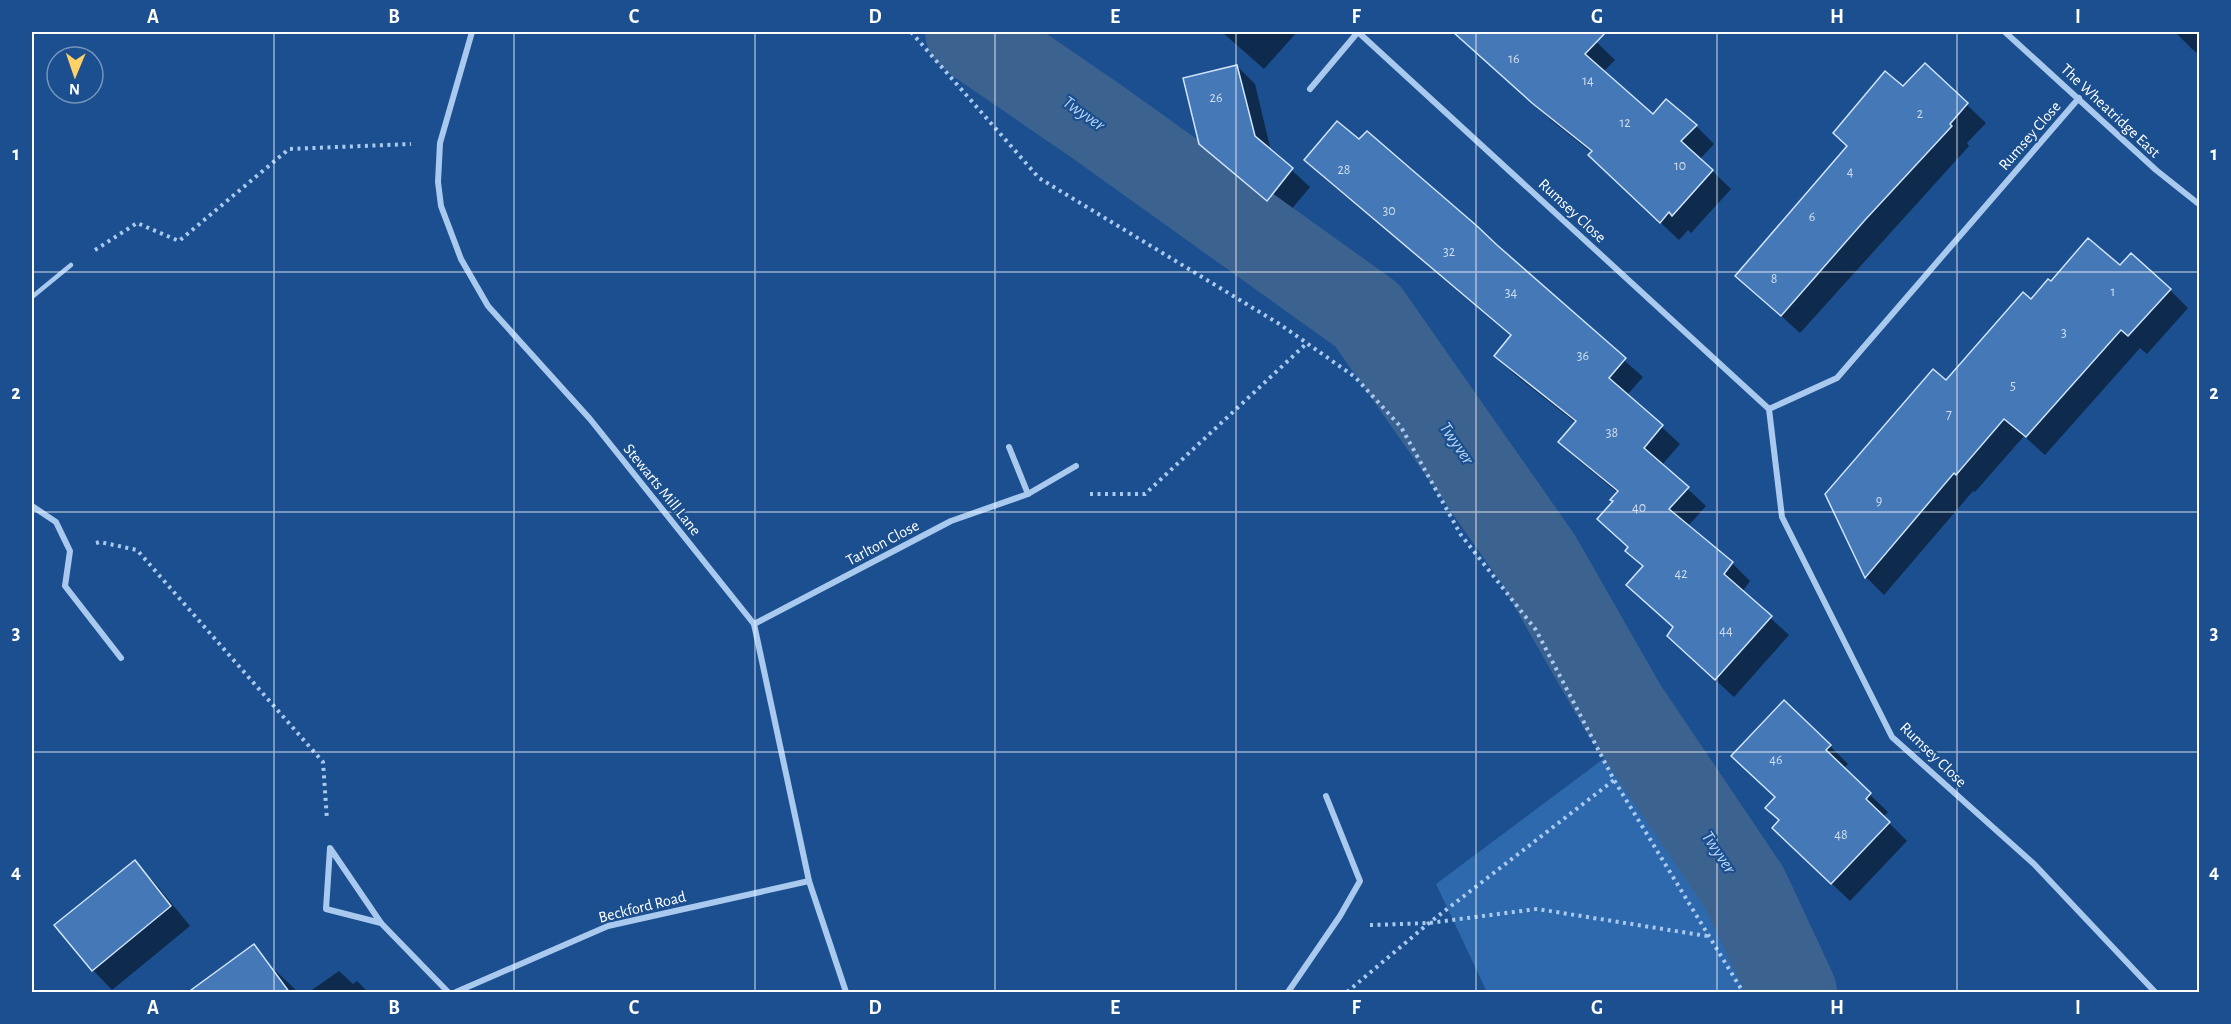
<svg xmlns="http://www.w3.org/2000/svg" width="2231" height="1024" viewBox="0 0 2231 1024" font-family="'Alegreya Sans',sans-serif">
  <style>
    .green { fill: #2e69ad }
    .shadow { fill: #0007 }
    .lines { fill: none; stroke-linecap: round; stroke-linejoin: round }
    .river { stroke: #3c6290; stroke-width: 88 }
    .building { fill: #4478b7; stroke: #cfe3fa; stroke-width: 1.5 }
    .path { stroke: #a9c9ee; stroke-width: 4; stroke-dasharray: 3 4.5; stroke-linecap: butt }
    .service { stroke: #a9c9ee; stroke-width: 4.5 }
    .minor { stroke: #a9c9ee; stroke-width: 6 }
    .grid { fill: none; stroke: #fff; stroke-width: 1.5; stroke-opacity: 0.55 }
    .labels { text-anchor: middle; stroke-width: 4.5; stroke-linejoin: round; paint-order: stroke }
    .number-label { font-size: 14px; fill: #d0dded }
    .street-label { font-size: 16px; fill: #fff; stroke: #1b4f8f }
    .water-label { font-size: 18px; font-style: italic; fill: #b5d3f5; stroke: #1b4f8f }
    .neatline { fill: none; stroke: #fff; stroke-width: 2 }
    .grid-label { font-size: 20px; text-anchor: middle; font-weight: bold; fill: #fff }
  </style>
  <rect width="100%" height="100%" fill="#1b4f8f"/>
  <!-- green -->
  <path class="green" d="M1634,736L1759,895L1807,992H1487L1436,884Z"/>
  <!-- shadow -->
  <g class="shadow">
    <path d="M1222,32H1297L1264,69Z"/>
    <path d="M1454,32H1586L1615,60L1603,72L1653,117L1696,126L1714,144L1700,159L1731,189L1691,233L1688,230L1679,240L1609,174L1592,153L1552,121Z"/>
    <path d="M2175,32H2200V55L2193,50Z"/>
    <path d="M1925,65L1986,123L1967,143L1969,146L1800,333L1737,276Z"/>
    <path d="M1237,66L1255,84L1271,151L1310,187L1285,217L1218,162L1200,144Z"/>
    <path d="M1306,160L1496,247L1643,377L1627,395L1680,444L1662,465L1706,506L1688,526L1732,563L1750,581L1742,592L1789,635L1734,697L1687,654L1675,628L1647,603L1644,568L1627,551L1629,548L1618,493L1578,460L1560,442L1576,423L1514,374L1496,356L1512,337L1324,178Z"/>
    <path d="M2120,267L2170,290L2188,308L2147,354L2140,348L2045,455L2024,436L1975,492L1973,491L1884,595L1866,577L1946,382L2051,283Z"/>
    <path d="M1830,746L1848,764L1843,769L1888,812L1883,817L1907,841L1850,901L1792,846L1780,821L1767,808Z"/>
    <path d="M134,862L154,882L190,926L112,990L93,970Z"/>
    <path d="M267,963L280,975L298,992H250Z"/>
    <path d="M339,971L353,984L357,981L368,992H309Z"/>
  </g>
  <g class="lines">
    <!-- river -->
    <path class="river" d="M969,32L978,40L1096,121L1367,315L1538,559L1623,708L1745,889L1793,992"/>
  </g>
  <!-- building -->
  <g class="building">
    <path d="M1453,32H1606L1585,54L1653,114L1666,99L1697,125L1681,141L1713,170L1672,216L1669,212L1660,223L1588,155L1592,151L1532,103Z"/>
    <path d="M1925,63L1968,103L1950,124L1952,126L1865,220L1781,316L1735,276L1847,146L1833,133L1885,71L1903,86Z"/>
    <path d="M1237,65L1255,136L1293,168L1267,201L1199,144L1183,78Z"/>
    <path d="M1337,121L1359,139L1367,131L1477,226L1497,245L1626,358L1609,378L1663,425L1644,448L1689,487L1669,509L1733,562L1724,574L1772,616L1715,680L1667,636L1673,627L1626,585L1643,566L1625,551L1628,547L1597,519L1613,501L1610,500L1618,491L1558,442L1576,421L1494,356L1511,335L1304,160Z"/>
    <path d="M2088,238L2120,265L2131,253L2171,289L2128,336L2121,330L2026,437L2004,419L1956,475L1954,473L1865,578L1825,494L1933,369L1946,380L2023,292L2031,299L2048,279L2051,281Z"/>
    <path d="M1784,700L1831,745L1826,750L1871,793L1866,799L1890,822L1831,884L1772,828L1779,820L1765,808L1775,797L1731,756Z"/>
    <path d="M135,860L171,906L92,971L54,925Z"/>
    <path d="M254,944L290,993H187Z"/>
  </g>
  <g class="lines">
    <!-- path -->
    <g class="path">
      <path d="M911,32L1039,178L1281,325L1355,377L1401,427L1461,535L1536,630L1614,780L1743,992"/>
      <path d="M95,250L137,223L179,241L289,149L411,144"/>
      <path d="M1090,494H1145L1306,344"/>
      <path d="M96,543L100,542L137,550L323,762L327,820"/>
      <path d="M1370,925L1429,923L1537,909L1707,936"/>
      <path d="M1347,992L1429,923L1614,780"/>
    </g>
    <!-- service -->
    <path class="service" d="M32,297L71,265"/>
    <!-- minor -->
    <g class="minor">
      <path d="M472,32L440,143L438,182L441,206L461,259L488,306L590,419L754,624L809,881L846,992"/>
      <path d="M1358,32L1769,409L1782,517L1892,737L2034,864L2155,992"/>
      <path d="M2005,32L2156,170L2200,205"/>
      <path d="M1310,89L1358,32"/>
      <path d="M1769,409L1837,378L2079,98"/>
      <path d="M1009,447L1028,494"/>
      <path d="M32,506L56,522L70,551L65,586L121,658"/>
      <path d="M754,624L951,521L1028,494L1076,466"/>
      <path d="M381,923L326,909L330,848L381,923L448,992"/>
      <path d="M456,992L608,926L809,881"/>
      <path d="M1288,992L1340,916L1360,881L1326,796"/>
    </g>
  </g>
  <!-- grid -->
  <path class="grid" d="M274,32V992M514,32V992M755,32V992M995,32V992M1236,32V992M1476,32V992M1717,32V992M1957,32V992M32,272H2200M32,512H2200M32,752H2200"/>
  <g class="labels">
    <!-- number labels -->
    <g class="number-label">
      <text x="1514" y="63">16</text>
      <text x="1588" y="85">14</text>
      <text x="1216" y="102">26</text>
      <text x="1920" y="118">2</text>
      <text x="1625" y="127">12</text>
      <text x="1680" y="170">10</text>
      <text x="1344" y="174">28</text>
      <text x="1850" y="176">4</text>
      <text x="1389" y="215">30</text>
      <text x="1812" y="221">6</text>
      <text x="1449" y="256">32</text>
      <text x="1774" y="283">8</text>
      <text x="2113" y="296">1</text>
      <text x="1511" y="297">34</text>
      <text x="2064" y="337">3</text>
      <text x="1583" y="360">36</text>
      <text x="2013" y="390">5</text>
      <text x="1949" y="418">7</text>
      <text x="1612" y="437">38</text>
      <text x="1879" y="505">9</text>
      <text x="1639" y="512">40</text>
      <text x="1681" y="578">42</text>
      <text x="1726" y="635">44</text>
      <text x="1776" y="764">46</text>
      <text x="1841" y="839">48</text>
    </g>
    <!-- street labels -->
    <g class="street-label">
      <text transform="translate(2111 110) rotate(43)" y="6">The Wheatridge East</text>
      <text transform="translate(2029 135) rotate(-49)" y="6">Rumsey Close</text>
      <text transform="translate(1573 210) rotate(43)" y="6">Rumsey Close</text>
      <text transform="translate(663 489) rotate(51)" y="6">Stewarts Mill Lane</text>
      <text transform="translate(882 542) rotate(-28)" y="6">Tarlton Close</text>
      <text transform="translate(1934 754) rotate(44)" y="6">Rumsey Close</text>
      <text transform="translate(642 906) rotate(-14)" y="6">Beckford Road</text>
    </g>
    <!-- water labels -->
    <g class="water-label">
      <text transform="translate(1084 113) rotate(35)" y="6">Twyver</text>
      <text transform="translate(1457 443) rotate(55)" y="6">Twyver</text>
      <text transform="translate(1719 852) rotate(56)" y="6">Twyver</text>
    </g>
  </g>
  <!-- border -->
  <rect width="2231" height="1024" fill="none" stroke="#1b4f8f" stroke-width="66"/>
  <!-- north arrow -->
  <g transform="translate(75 75) rotate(182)"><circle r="28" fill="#1b4f8f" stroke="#7695bc" stroke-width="1.5"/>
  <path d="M0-4.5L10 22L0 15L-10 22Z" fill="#ffd166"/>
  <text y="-9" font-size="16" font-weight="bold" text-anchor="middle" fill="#ffffff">N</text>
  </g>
  <rect x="33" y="33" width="2165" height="958" class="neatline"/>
  <g class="grid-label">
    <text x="153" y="23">A</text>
    <text x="394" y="23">B</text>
    <text x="634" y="23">C</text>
    <text x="875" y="23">D</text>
    <text x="1115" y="23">E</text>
    <text x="1356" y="23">F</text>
    <text x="1597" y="23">G</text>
    <text x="1837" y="23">H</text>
    <text x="2078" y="23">I</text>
    <text x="16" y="160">1</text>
    <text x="2214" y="160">1</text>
    <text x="16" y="399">2</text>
    <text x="2214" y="399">2</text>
    <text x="16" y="639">3</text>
    <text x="2214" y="639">3</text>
    <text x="16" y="878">4</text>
    <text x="2214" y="878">4</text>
    <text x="153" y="1014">A</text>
    <text x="394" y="1014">B</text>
    <text x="634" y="1014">C</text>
    <text x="875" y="1014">D</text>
    <text x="1115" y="1014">E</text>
    <text x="1356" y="1014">F</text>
    <text x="1597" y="1014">G</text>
    <text x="1837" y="1014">H</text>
    <text x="2078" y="1014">I</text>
  </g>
</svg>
